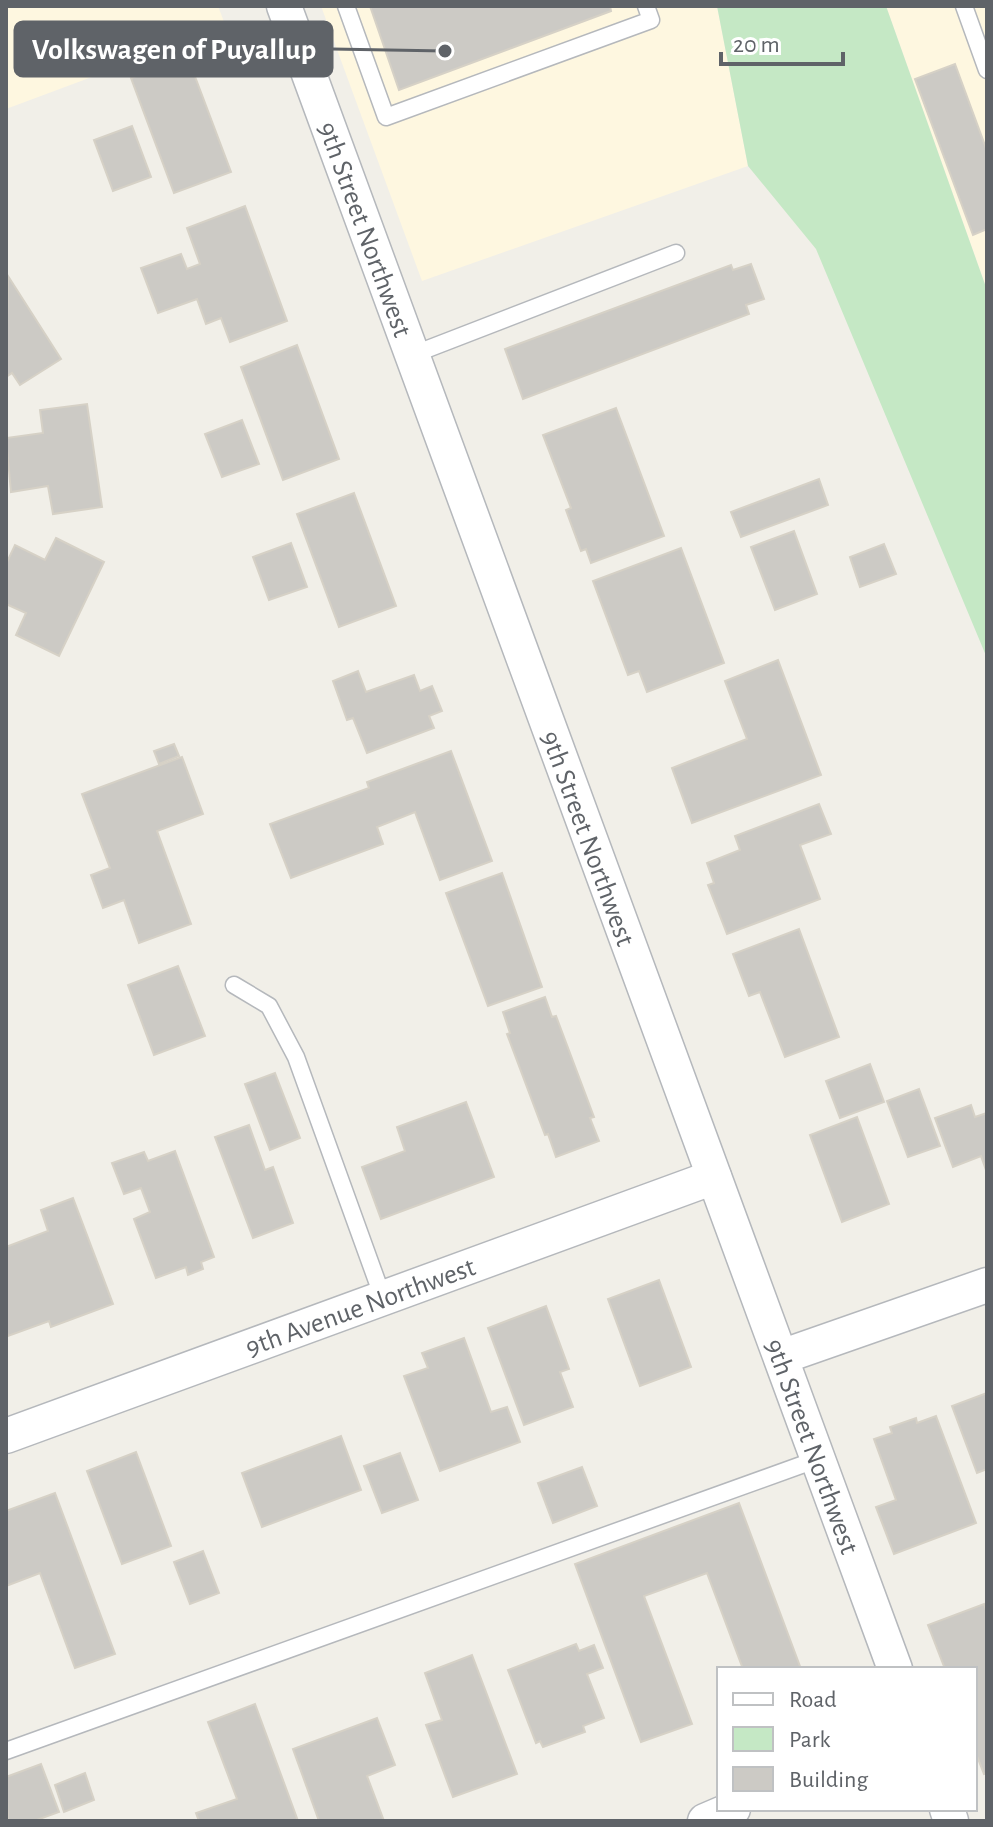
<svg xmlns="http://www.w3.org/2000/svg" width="993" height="1827" viewBox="0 0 993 1827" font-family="'Alegreya Sans',sans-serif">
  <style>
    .commercial { fill: #fef7e0 }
    .green { fill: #c5e8c5 }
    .building { fill: #cccac5; stroke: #d6d1c6; stroke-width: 2 }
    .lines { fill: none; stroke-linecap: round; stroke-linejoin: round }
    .lane-casing { stroke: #b5b8bc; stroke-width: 19 }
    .street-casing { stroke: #b5b8bc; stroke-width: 37 }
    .lane { stroke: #fff; stroke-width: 16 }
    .street { stroke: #fff; stroke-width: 34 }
    .labels { text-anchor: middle; stroke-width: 6; stroke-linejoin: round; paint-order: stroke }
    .street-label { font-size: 28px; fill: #5f6368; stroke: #fff }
    .leader { fill: none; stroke: #5f6368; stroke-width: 3 }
    .callout-dot { fill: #5f6368; stroke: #fff; stroke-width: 3 }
    .callout { fill: #5f6368; stroke: #5f6368; stroke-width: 3 }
    .callout-label { font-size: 30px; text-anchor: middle; font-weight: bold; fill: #fff }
  </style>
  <rect width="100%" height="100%" fill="#f1efe8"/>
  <!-- commercial -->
  <g class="commercial">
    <path d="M6,6H218L226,27L6,109Z"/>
    <path d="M321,6H717L748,166L422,281Z"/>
    <path d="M886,6H987V290Z"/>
  </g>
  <!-- green -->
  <path class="green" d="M717,6H886L987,290V658L816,249L748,166Z"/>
  <!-- building -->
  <g class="building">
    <path d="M370,6H610L611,11L399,90Z"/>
    <path d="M188,58L231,172L174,193L131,78Z"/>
    <path d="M955,64L987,151V229L973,235L915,79Z"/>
    <path d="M132,126L151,177L113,191L94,140Z"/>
    <path d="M245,206L287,321L230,342L221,318L206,324L197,299L158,313L141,268L181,254L187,269L200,264L187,228Z"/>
    <path d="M751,264L764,299L746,305L749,314L523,399L505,349L731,265L733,270Z"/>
    <path d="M8,276L61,359L20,385L12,373L6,377Z"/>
    <path d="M297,345L339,459L283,480L241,367Z"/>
    <path d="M87,404L102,507L53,514L48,486L11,492L6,438L43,433L40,410Z"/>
    <path d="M616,408L664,536L591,563L586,549L581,551L566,510L571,508L543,435Z"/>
    <path d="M242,420L259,464L222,477L205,434Z"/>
    <path d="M819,479L828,505L741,537L731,512Z"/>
    <path d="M354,493L396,606L339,627L297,514Z"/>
    <path d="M794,531L817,594L775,610L751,547Z"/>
    <path d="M56,538L104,562L59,656L16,635L26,613L6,604V564L15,545L45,560Z"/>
    <path d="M291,543L307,587L269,600L253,557Z"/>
    <path d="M884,544L896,574L860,587L850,557Z"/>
    <path d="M681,548L724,663L647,692L639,671L628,675L593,581Z"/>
    <path d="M778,660L821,775L692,823L672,768L747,739L725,681Z"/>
    <path d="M358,671L366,692L414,675L420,691L432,686L442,711L429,716L434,728L367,753L353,718L347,720L333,681Z"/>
    <path d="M174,744L179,756L159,764L154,751Z"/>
    <path d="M451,751L492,861L440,880L415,812L377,827L383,844L291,878L270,824L369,788L367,782Z"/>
    <path d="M182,757L203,814L157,831L191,924L139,943L124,900L103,908L91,875L110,868L82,794Z"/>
    <path d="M819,804L831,834L800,845L820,899L727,934L708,885L714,883L707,863L740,850L735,836Z"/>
    <path d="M502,873L542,987L488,1006L446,893Z"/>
    <path d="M799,929L839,1037L785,1057L760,992L749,996L733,954Z"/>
    <path d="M178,966L205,1036L154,1055L128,985Z"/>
    <path d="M545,997L552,1017L556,1016L594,1117L590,1118L599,1141L556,1157L548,1134L545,1135L507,1034L510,1033L503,1012Z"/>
    <path d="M870,1064L884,1102L840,1118L826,1081Z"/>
    <path d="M275,1073L300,1138L270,1150L245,1084Z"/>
    <path d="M919,1089L940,1146L908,1157L887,1101Z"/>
    <path d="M466,1102L494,1177L381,1219L362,1167L405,1151L397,1127Z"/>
    <path d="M971,1105L975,1117L987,1113V1173L981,1156L953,1167L935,1118Z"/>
    <path d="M857,1117L889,1204L842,1222L810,1135Z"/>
    <path d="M249,1125L265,1170L273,1167L293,1223L253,1238L215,1137Z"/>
    <path d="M175,1151L214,1257L201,1262L203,1269L188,1275L186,1267L156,1278L134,1219L150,1212L141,1188L124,1194L112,1163L144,1152L148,1161Z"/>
    <path d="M73,1198L113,1304L51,1327L49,1321L8,1336L6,1329V1247L48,1231L41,1210Z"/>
    <path d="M659,1280L691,1367L640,1386L608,1299Z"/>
    <path d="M546,1306L569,1369L560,1372L573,1407L524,1425L488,1328Z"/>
    <path d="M464,1338L491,1412L507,1407L520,1442L440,1471L404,1376L428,1368L422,1353Z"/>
    <path d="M987,1393V1469L977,1473L952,1406Z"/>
    <path d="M936,1416L976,1523L894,1554L876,1507L896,1500L874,1439L892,1433L890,1427L916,1418L917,1423Z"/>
    <path d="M341,1436L361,1490L262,1527L242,1473Z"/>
    <path d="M136,1452L171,1546L122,1564L87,1471Z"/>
    <path d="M400,1453L418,1500L382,1513L364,1466Z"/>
    <path d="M582,1467L597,1506L553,1523L538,1483Z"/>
    <path d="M55,1493L115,1654L75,1668L40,1573L6,1586V1511Z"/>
    <path d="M739,1503L801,1669H743L707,1573L644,1596L692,1724L641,1742L575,1564Z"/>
    <path d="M203,1551L219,1593L190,1604L174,1562Z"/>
    <path d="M984,1604L987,1613V1773L984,1774L975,1751V1669H945L928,1625Z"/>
    <path d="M576,1644L579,1651L594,1645L603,1668L587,1674L604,1718L583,1726L585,1732L543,1747L540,1741L536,1743L508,1670Z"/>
    <path d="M472,1655L517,1774L453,1797L426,1725L442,1720L425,1673Z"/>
    <path d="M255,1704L298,1821H199L196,1813L237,1799L208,1722Z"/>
    <path d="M377,1718L395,1765L367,1776L384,1821H319L293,1749Z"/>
    <path d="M41,1764L59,1812L34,1821H8L6,1777Z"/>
    <path d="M85,1773L94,1800L64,1812L55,1785Z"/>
  </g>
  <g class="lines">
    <defs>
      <g id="lane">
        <path d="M346,6L386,117L651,20L646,6"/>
        <path d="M964,6L987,70"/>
        <path d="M412,355L676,253"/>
        <path d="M234,985L269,1006L296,1057L383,1298"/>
        <path d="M6,1751L818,1459"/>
      </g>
      <g id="street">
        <path d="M284,6L895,1669"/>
        <path d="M781,1357L987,1285"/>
        <path d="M6,1436L714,1177"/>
        <path d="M947,1809L951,1821"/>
        <path d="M705,1821L733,1809"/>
      </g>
    </defs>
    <!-- lane casing -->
    <use href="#lane" class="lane-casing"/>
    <!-- street casing -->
    <use href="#street" class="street-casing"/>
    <!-- lane -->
    <use href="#lane" class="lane"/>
    <!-- street -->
    <use href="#street" class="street"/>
  </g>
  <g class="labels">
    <!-- street labels -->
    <g class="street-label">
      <text transform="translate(366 229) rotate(70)" y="10">9th Street Northwest</text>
      <text transform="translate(589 838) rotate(70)" y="10">9th Street Northwest</text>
      <text transform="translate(360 1306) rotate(-20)" y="10">9th Avenue Northwest</text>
      <text transform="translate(813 1446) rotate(70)" y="10">9th Street Northwest</text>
    </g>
  </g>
  <!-- callouts -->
  <path class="leader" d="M445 51L332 49"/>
  <circle class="callout-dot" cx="445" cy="51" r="8"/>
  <rect class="callout" x="15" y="22" width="317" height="54" rx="8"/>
  <g class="callout-label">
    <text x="174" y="59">Volkswagen of Puyallup</text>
  </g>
  <!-- border -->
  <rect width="993" height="1827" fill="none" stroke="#5f6368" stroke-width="16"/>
  <!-- legend -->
  <rect x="717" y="1667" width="260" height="144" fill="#ffffff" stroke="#bfc1c3" stroke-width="2"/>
  <rect x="733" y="1693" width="40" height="12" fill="#ffffff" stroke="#bfc1c3" stroke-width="2"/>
  <text x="789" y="1707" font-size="24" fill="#5f6368">Road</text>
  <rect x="733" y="1727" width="40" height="24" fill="#c5e8c5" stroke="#bfc1c3" stroke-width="2"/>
  <text x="789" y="1747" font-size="24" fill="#5f6368">Park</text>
  <rect x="733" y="1767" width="40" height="24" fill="#cccac5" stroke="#bfc1c3" stroke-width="2"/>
  <text x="789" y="1787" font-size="24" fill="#5f6368">Building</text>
  <!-- scale -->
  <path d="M721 52v12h122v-12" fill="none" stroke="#5f6368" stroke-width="4"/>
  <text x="733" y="52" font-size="24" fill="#5f6368" stroke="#ffffff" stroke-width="6" paint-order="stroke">20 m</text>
</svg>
